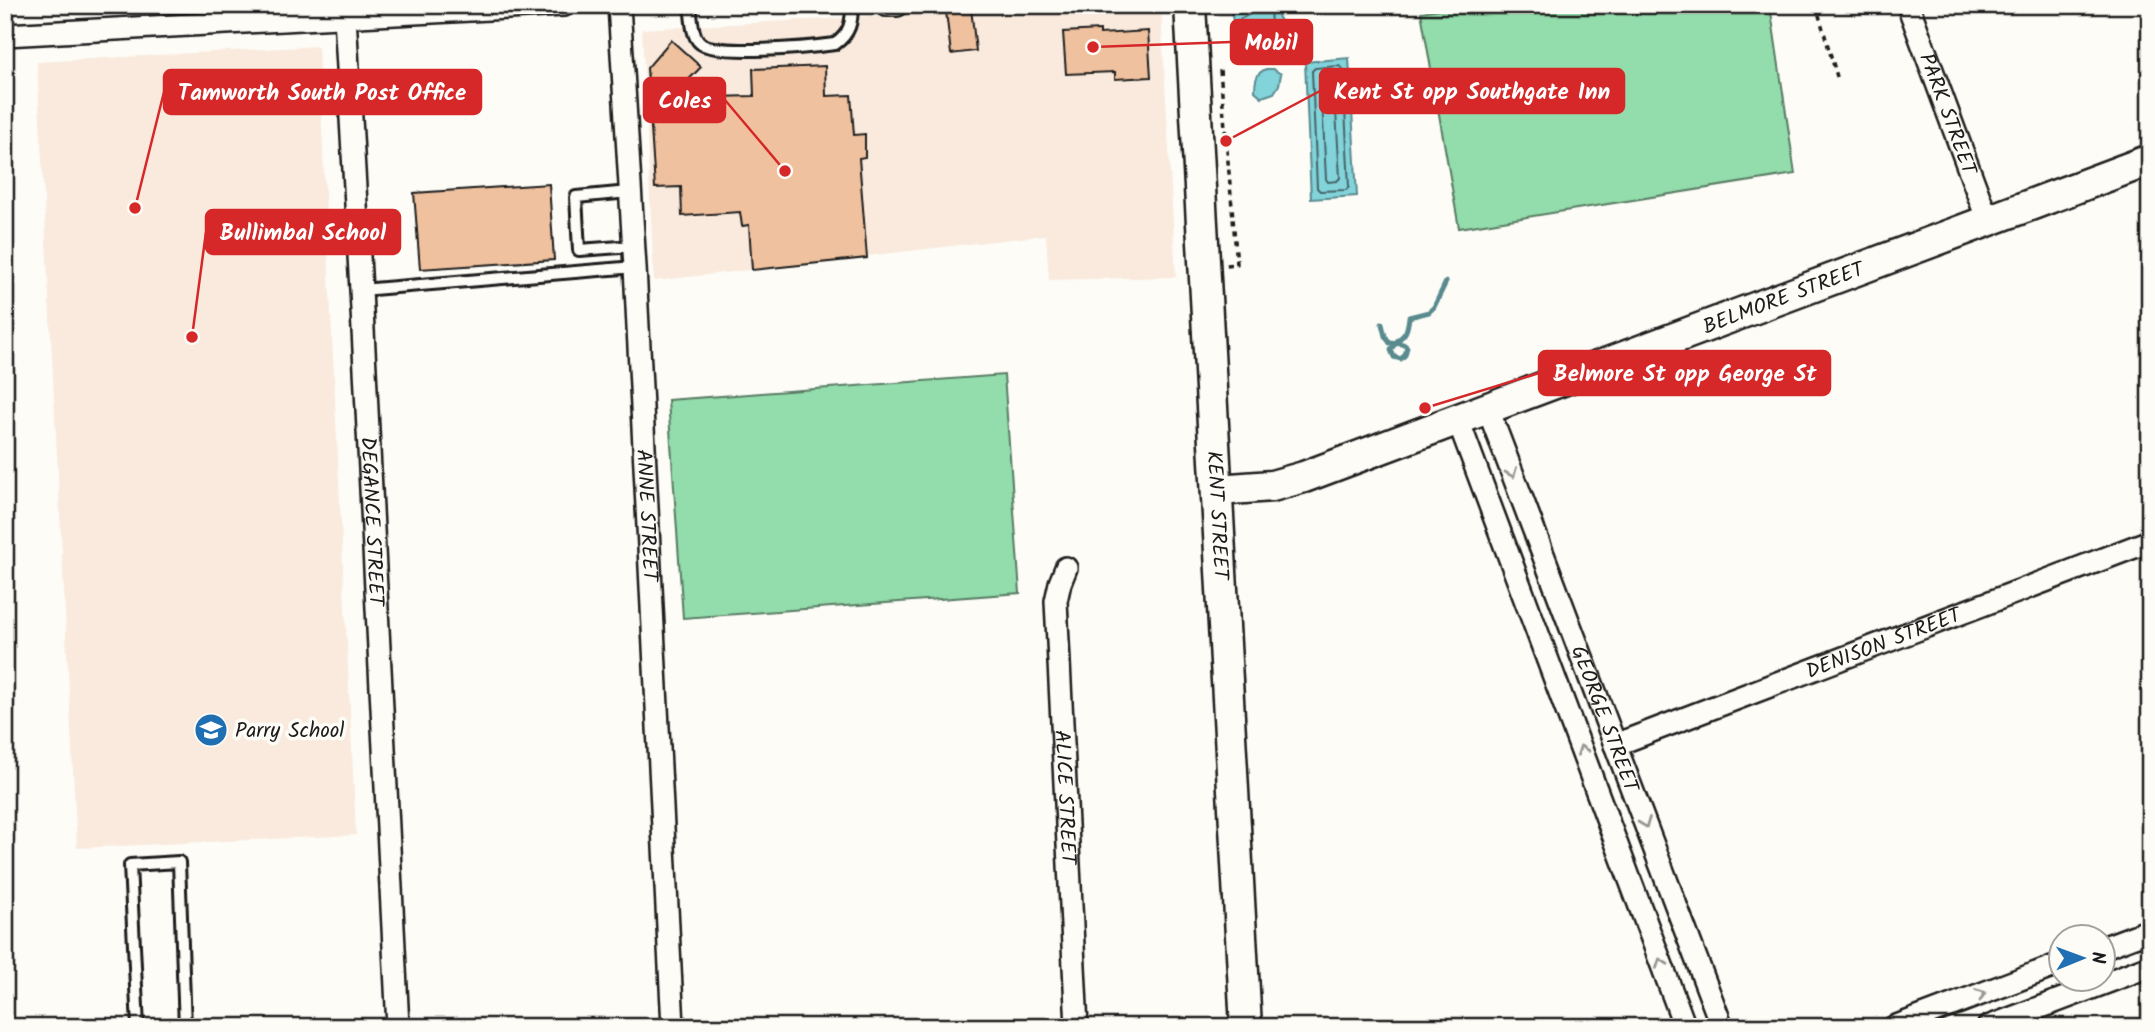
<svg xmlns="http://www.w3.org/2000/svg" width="2155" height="1032" viewBox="0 0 2155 1032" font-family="Kalam,sans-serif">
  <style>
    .built { fill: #f9eadd }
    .green { fill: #93dcab; stroke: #587c64; stroke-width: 2 }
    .water { fill: #82d3da; stroke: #598a8e; stroke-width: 2 }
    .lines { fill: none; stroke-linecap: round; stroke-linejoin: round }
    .shore { stroke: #456568; stroke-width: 2 }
    .stream { stroke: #598a8e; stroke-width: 5 }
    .building { fill: #efc19f; stroke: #1c1c1c; stroke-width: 2 }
    .lane-casing { stroke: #1c1c1c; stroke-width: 16 }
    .street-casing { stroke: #1c1c1c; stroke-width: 26 }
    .secondary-casing { stroke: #1c1c1c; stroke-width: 35 }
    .path { stroke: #1c1c1c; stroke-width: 3.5; stroke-dasharray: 5 5; stroke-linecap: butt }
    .lane { stroke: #fdfcf7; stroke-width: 10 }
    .street { stroke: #fdfcf7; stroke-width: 21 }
    .secondary { stroke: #fdfcf7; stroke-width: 30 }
    .oneway { stroke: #989794 }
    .labels { text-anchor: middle; stroke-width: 7; stroke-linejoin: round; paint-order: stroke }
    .street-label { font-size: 21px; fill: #1c1c1c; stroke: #fdfcf7 }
    .poi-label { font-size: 21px; fill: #1c1c1c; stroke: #fdfcf7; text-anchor: start }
    .leader { fill: none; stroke: #d62828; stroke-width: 2.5 }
    .callout-dot { fill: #d62828; stroke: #fdfcf7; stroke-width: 2.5 }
    .callout { fill: #d62828; stroke: #d62828; stroke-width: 2.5 }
    .callout-label { font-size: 23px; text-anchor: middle; font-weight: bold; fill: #fff }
  </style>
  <rect width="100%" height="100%" fill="#fdfcf7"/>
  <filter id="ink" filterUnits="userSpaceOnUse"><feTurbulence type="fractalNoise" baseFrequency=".0143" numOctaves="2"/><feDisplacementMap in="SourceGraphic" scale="14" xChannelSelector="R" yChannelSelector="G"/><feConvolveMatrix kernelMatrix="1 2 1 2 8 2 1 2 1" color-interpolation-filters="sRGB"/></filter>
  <g filter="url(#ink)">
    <!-- built -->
    <g class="built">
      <path d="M1079,5H1154L1161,11L1176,277L1049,280L1046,235L654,281L642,29Z"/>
      <path d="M318,46L356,835L77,848L37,62Z"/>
    </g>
    <!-- green -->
    <g class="green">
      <path d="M1464,5H1770L1795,174L1459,228L1421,12Z"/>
      <path d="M1004,375L1020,593L683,618L668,400Z"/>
    </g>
    <!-- water -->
    <g class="water">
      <path d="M1266,5H1277L1281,33L1237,41L1231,11Z"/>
      <path d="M1349,58L1357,196L1311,199L1305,62Z"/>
      <path d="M1266,69H1273L1281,74L1279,85L1274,93L1262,97L1255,91C1255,81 1256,73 1266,69Z"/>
    </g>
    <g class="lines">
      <!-- shore -->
      <g class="shore">
        <path d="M1254,5L1252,13L1240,19L1244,32L1271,27L1270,5"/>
        <path d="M1339,66L1343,69L1349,187L1346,190L1320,191L1317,188L1312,71L1315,68Z"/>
        <path d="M1325,76H1332L1334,78L1340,178L1337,181L1328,182L1326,179L1321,80Z"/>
      </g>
      <!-- stream -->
      <path class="stream" d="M1382,324L1385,336L1390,343L1403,344L1407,347L1405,355L1401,359L1394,357L1391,350C1400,332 1406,343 1409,317L1429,312L1434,307L1446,282"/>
    </g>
    <!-- building -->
    <g class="building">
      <path d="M971,8L976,51L951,54L946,11Z"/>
      <path d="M1100,30V34L1148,31L1151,77L1115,79V72L1066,74L1063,32Z"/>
      <path d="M671,40L701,67L671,98L754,96L753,69L825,66L826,96L851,95L854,135L865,134V157L859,158L867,258L752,270L749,225L742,226L740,212L682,216L681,187L655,188L647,68Z"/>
      <path d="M549,184L554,260L420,269L414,193Z"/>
    </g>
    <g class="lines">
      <defs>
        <g id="lane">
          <path d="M690,5C692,16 691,34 699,42C712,57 813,47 835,44C850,34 852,22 852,5"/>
          <path d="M629,192L576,197L579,250L634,246"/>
          <path d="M361,290L635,267"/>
          <path d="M138,1027L130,865L179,862L185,1027"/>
        </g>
        <g id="street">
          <path id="s1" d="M619,5L635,267L673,1027"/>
          <path d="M886,5H897"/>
          <path id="s2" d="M1908,5L1988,221"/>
          <path id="s3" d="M345,16L361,290L398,1027"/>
          <path d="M5,35L564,5"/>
          <path id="s4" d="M1488,409L1722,1027"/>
          <path d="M1458,420L1685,1027"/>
          <path id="s5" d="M1066,568L1060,583L1056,601L1077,1027"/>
          <path id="s6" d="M1615,745L2150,541"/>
          <path d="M2102,948L2150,930"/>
          <path d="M1894,1027L2060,964"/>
          <path d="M1988,1027L2150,966"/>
        </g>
        <g id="secondary">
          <path id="s7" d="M1190,5L1246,1027"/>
          <path id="s8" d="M1217,490L1272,486L1304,477L2150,160"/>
        </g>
      </defs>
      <!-- lane casing -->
      <use href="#lane" class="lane-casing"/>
      <!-- street casing -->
      <use href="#street" class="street-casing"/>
      <!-- secondary casing -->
      <use href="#secondary" class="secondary-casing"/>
      <!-- path -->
      <g class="path">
        <path d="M1816,5L1838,80"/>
        <path d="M1220,70L1237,264L1226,265"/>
      </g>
      <!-- lane -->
      <use href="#lane" class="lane"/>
      <!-- street -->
      <use href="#street" class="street"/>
      <!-- secondary -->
      <use href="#secondary" class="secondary"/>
    </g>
    <!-- one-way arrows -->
    <defs><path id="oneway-chevron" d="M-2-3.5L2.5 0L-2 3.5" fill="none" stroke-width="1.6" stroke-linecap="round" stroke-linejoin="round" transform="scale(1.75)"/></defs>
    <g class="oneway">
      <use href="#oneway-chevron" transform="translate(1512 473) rotate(69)"/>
      <use href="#oneway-chevron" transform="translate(1582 750) rotate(-110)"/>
      <use href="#oneway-chevron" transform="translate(1645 823) rotate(69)"/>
      <use href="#oneway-chevron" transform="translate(1661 963) rotate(-110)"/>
      <use href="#oneway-chevron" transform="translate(1981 994) rotate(-21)"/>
    </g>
  </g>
  <!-- icons -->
  <defs>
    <symbol id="school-disc" viewBox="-11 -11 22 22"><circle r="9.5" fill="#1f6fb2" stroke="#fdfcf7"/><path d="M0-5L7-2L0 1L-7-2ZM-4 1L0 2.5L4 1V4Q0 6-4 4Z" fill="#fff"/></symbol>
  </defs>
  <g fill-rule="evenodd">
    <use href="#school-disc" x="192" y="711" width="38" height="38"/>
  </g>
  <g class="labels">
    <!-- street labels -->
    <g class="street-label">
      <text dy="7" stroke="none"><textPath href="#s2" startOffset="116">PARK STREET</textPath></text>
      <text dy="7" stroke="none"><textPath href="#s8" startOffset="600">BELMORE STREET</textPath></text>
      <text dy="7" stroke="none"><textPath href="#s1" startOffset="511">ANNE STREET</textPath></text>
      <text dy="7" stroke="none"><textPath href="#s7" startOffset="511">KENT STREET</textPath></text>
      <text dy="7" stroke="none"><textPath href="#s3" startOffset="506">DEGANCE STREET</textPath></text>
      <text dy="7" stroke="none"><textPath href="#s6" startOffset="287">DENISON STREET</textPath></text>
      <text dy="7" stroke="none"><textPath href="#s4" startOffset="331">GEORGE STREET</textPath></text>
      <text dy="7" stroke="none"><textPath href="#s5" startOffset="231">ALICE STREET</textPath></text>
    </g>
    <!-- poi labels -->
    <g class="poi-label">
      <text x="235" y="737">Parry School</text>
    </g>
  </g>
  <!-- callouts -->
  <path class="leader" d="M1093 47L1231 42M1226 141L1320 91M135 208L164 92M785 171L725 100M192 337L206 232M1425 408L1539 373"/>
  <g class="callout-dot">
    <circle cx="1093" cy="47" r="7"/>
    <circle cx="1226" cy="141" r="7"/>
    <circle cx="135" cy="208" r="7"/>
    <circle cx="785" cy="171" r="7"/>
    <circle cx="192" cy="337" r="7"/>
    <circle cx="1425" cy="408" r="7"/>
  </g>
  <g class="callout">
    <rect x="1231" y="20" width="81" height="44" rx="7"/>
    <rect x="1320" y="69" width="304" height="44" rx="7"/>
    <rect x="164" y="70" width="317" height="44" rx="7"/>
    <rect x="644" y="78" width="81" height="44" rx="7"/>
    <rect x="206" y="210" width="194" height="44" rx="7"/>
    <rect x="1539" y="351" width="291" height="44" rx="7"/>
  </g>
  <g class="callout-label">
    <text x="1271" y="50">Mobil</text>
    <text x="1472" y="99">Kent St opp Southgate Inn</text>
    <text x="322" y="100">Tamworth South Post Office</text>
    <text x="685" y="108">Coles</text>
    <text x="303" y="240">Bullimbal School</text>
    <text x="1685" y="381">Belmore St opp George St</text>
  </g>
  <!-- margin -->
  <rect width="2155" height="1032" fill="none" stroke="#fdfcf7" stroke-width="28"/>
  <rect x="14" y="14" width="2127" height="1004" fill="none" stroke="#1c1c1c" stroke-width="2.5" filter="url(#ink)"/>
  <!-- north arrow -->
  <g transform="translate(2082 958) rotate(89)"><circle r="33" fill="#fdfcf7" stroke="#a3a29f" stroke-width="2"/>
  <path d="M0-5L12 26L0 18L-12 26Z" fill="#1f6fb2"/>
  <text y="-10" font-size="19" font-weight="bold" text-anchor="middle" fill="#1c1c1c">N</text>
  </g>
</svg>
